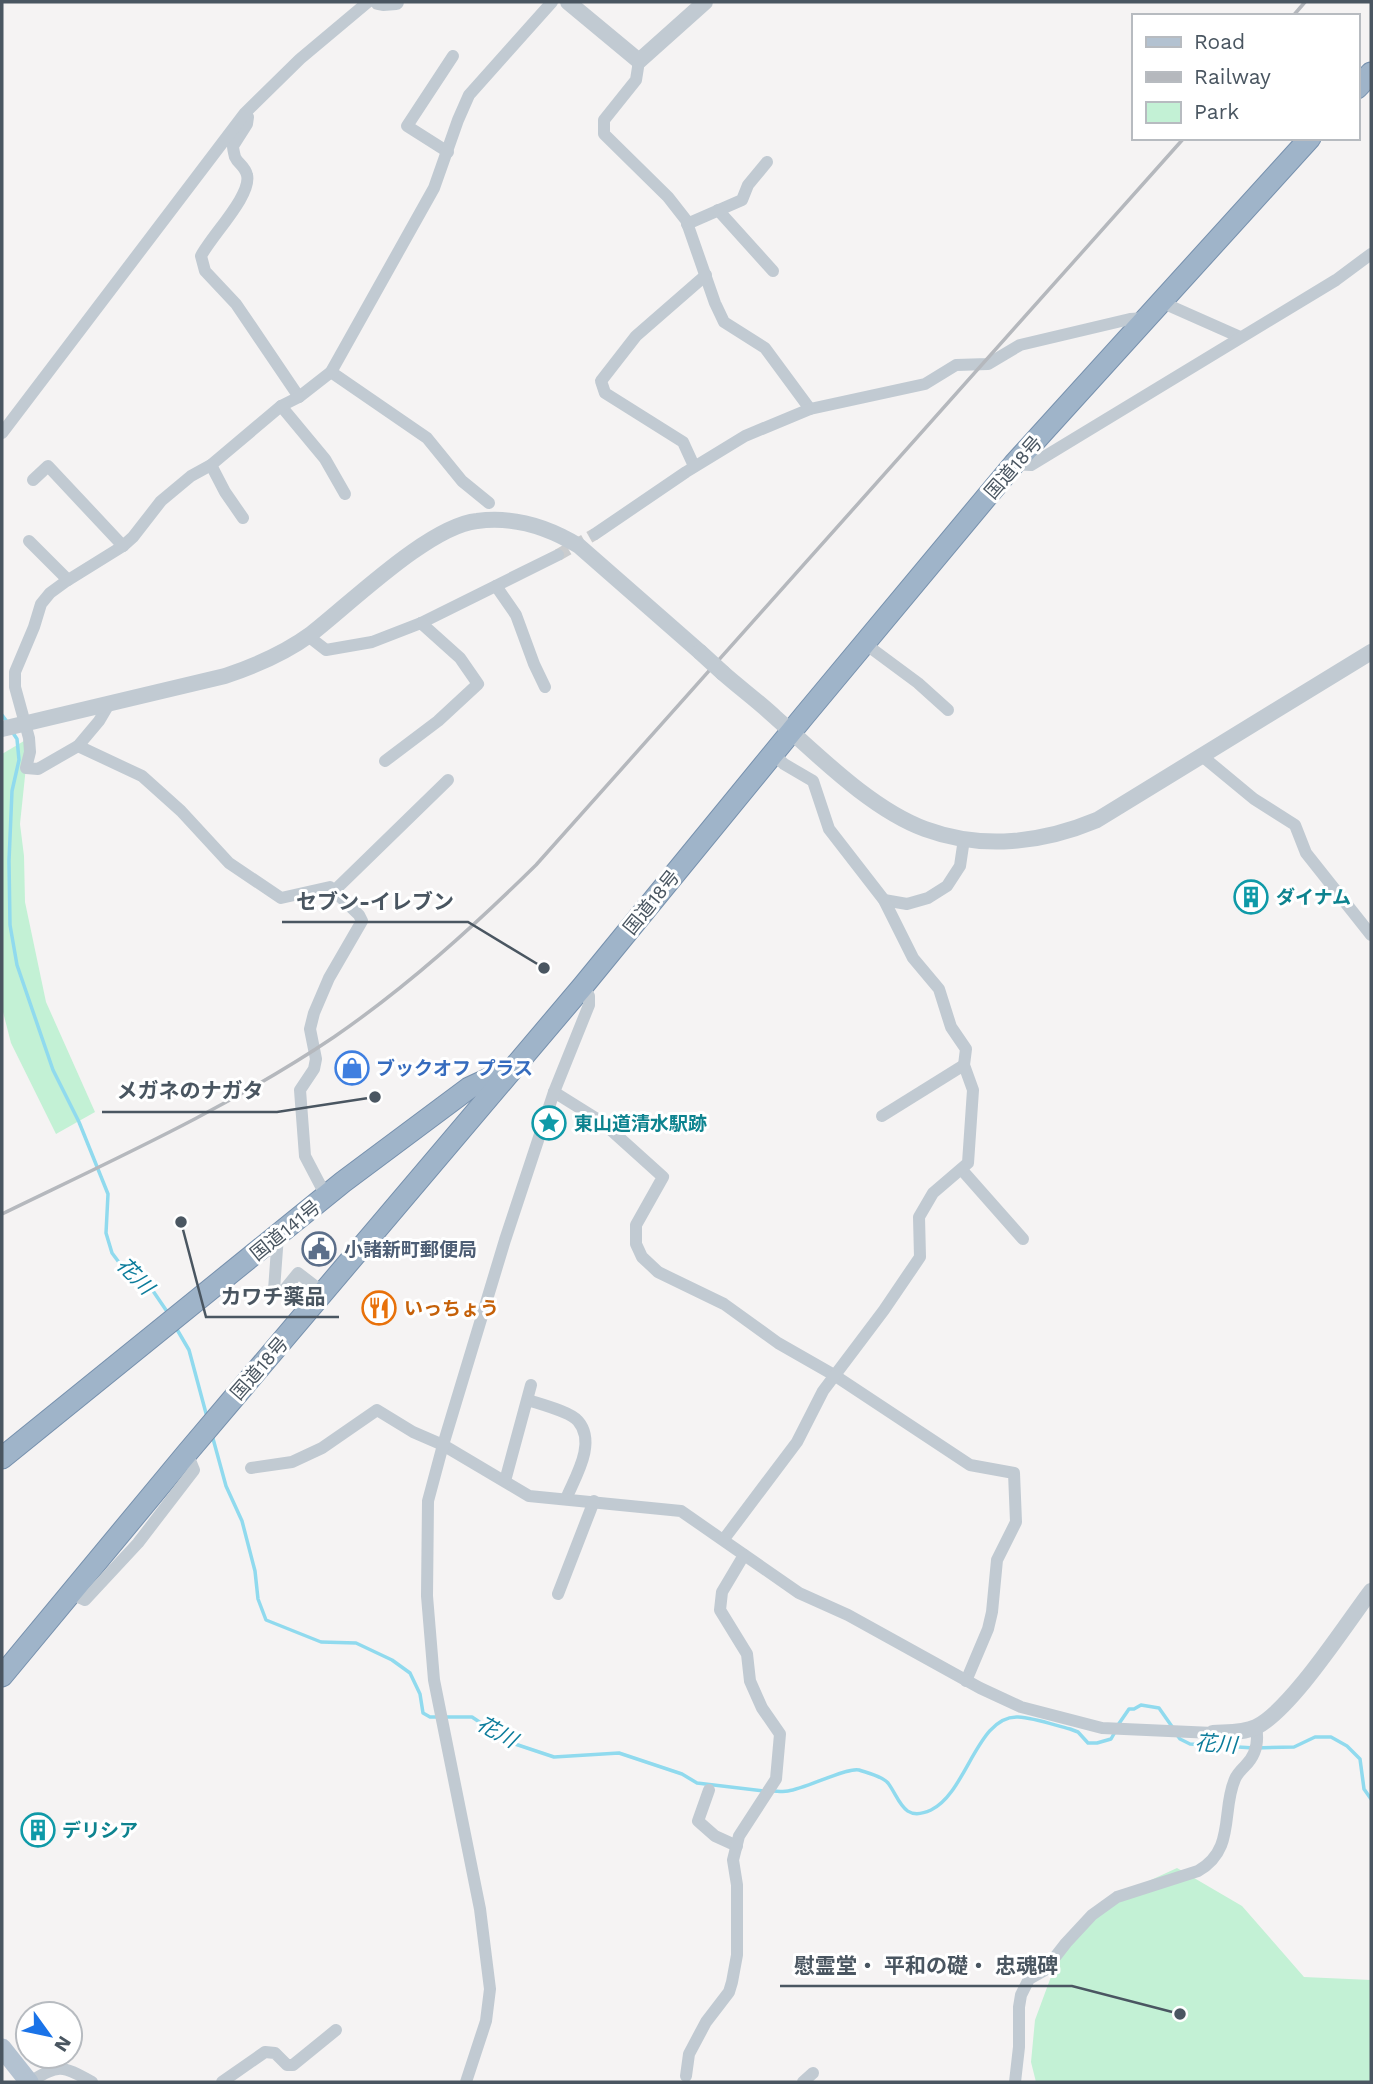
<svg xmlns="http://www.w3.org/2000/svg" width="1373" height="2084" viewBox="0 0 1373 2084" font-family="'Work Sans','Noto Sans JP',sans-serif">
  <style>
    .green { fill: #c3f1d5 }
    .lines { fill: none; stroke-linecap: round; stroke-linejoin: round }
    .stream { stroke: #90daee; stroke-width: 3.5 }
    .minor-tunnel { stroke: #caccce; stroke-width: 12; stroke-dasharray: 12 6; stroke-linecap: butt }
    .trunk-casing { stroke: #7690ad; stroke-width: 23 }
    .minor { stroke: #c1cad2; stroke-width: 12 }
    .tertiary { stroke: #c1cad2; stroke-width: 16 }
    .primary { stroke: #b3c2d1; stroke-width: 19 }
    .trunk { stroke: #9fb4c9; stroke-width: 21 }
    .rail { stroke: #b5b8bd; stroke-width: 3.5 }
    .tertiary-bridge { stroke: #c1cad2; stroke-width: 16 }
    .labels { text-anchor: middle; stroke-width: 6; stroke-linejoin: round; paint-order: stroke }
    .street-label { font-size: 19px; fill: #4a5661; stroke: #fff }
    .culture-label { font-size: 19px; font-weight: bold; fill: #0d838f; stroke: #fff; text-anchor: start }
    .shop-label { font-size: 19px; font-weight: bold; fill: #366cbe; stroke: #fff; text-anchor: start }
    .service-label { font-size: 19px; font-weight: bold; fill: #4e5e75; stroke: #fff; text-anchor: start }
    .food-label { font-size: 19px; font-weight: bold; fill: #c56008; stroke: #fff; text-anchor: start }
    .water-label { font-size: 21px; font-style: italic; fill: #0c7c9b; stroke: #fff }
    .leader { fill: none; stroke: #4a5661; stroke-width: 2.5 }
    .callout-dot { fill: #4a5661; stroke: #fff; stroke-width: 2.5 }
    .callout-label { font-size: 21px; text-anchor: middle; font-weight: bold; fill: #4a5661; stroke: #fff; stroke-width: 6; stroke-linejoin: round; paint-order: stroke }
  </style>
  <rect width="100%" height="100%" fill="#f5f3f3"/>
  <!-- green -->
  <g class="green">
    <path d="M29,738L20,824L24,856L25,902L46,1002L95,1112L56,1134L11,1043L2,1008V754Z"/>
    <path d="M1177,1868L1242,1906L1304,1977L1371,1980V2082H1036L1031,2062L1035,2020L1059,1955L1099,1904Z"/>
  </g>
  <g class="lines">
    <!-- stream -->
    <g class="stream">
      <path d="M2,715L8,723"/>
      <path d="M13,733L17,739L19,760L12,791L9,861L10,925L17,965L53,1070L79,1122L108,1194L106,1233L112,1253L127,1273L141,1278L151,1288L168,1313"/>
      <path d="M175,1326L189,1350L207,1417"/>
      <path d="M212,1435L226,1486L242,1521L255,1571L258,1599L266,1620L321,1642L356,1643L392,1660L410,1673L420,1694L423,1713L430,1717H438"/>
      <path d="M446,1717H472L509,1742L554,1757L619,1753L682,1774L697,1783L764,1791"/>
      <path d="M1118,1725L1129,1709H1134L1141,1705L1159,1708L1173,1728"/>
      <path d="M1177,1735L1180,1739L1190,1744L1254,1748L1294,1747L1315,1737H1331L1347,1746L1360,1759L1364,1789L1371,1799"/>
      <path d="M772,1791C777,1791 783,1792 788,1791C805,1789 847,1767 859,1770C868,1773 882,1776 888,1783C900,1799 903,1823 931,1810C967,1793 977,1715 1018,1717C1035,1718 1054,1725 1070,1729L1078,1732L1088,1743H1097L1111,1739L1115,1732"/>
    </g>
    <!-- minor-tunnel -->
    <path class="minor-tunnel" d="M558,555L595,534"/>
    <defs>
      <g id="trunk">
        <path d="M1357,88L1371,73"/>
        <path d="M2,1458L343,1182L469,1088L510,1069"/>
        <path d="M2,1676L187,1453L583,986L804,716L1014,464L1310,138"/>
      </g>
    </defs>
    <!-- trunk casing -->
    <use href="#trunk" class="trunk-casing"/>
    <!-- minor -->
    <g class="minor">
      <path d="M639,61L636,80L604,120V134L668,197L686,220L715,303L724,322L765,348L810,409"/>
      <path d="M246,114L248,117L247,124L233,146C233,149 234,153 235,157C238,164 245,166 247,175C252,195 212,235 201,256L205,271L236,304L299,397"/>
      <path d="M448,152L407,126L453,56"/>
      <path d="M718,210L773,271"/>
      <path d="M687,224L742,200L748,185L767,162"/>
      <path d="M1161,302L1240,337"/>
      <path d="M331,372L427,438L462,481L489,503"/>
      <path d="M281,406L325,459L345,494"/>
      <path d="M2,433L245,113L300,59L368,2"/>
      <path d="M1014,464L1031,465L1336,280L1371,254"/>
      <path d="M211,465L225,492L243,518"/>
      <path d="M694,466L683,442L605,393L601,381L636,336L706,275"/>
      <path d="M33,480L48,466L123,546"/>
      <path d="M595,534L686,472L745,436L810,409L925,384L956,365L988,364L1020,345L1130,319L1146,318"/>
      <path d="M29,541L68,580"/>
      <path d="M496,586L516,615L534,664L545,687"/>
      <path d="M308,636L326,650L372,642L421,623L558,555"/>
      <path d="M864,643L918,683L948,710"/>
      <path d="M109,704L99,721L78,746L38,769L26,768L30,752L29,738L15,687V672L34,627L41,604L50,593L65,582L123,546L133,537L161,501L191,476L211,465L281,406L299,397L331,372L434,188L458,120L469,95L552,2"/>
      <path d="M78,746L142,776L181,811L229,863L281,898L330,887L359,915L362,921L329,978L314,1013L310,1029L316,1059L314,1069L300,1090L305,1156L326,1196"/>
      <path d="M1202,756L1254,799L1295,825L1306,853L1371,935"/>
      <path d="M385,761L438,721L478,684L460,658L421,623"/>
      <path d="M334,891L448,780"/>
      <path d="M884,900L907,904L928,898L947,886L960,866L964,839"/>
      <path d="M554,1092L602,1122L663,1177L636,1225V1244L642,1257L658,1272L724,1304L778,1343L834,1375L970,1465L1014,1473L1016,1522L997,1560L992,1612L988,1629L966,1681"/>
      <path d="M882,1116L964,1065"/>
      <path d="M962,1170L1023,1239"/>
      <path d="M278,1235L274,1290L279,1292L285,1289L298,1273L324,1293"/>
      <path d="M528,1400C540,1404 571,1412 578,1421C597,1443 575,1477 566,1499"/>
      <path d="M251,1468L292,1462L322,1448L377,1410L413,1432L443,1445L529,1496L681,1511L799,1593L848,1615L980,1688L1021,1707L1102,1728L1213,1733"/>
      <path d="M505,1481L531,1385"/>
      <path d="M724,1539L797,1442L823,1391L884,1310L920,1257L919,1217L933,1193L968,1163L973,1090L964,1065L966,1049L951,1027L939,989L913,958L884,900L829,829L813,781L784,764L773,754"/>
      <path d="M70,1593L85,1600L138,1543L194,1470L187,1453"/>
      <path d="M558,1594L594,1501"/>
      <path d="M709,1790L698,1821L715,1836L737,1846"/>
      <path d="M686,2076L689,2054L706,2022L729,1992L732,1982L737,1955V1885L733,1860L739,1836L776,1779L780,1734L762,1708L750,1681L747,1654L720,1610L722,1592L744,1555"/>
      <path d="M30,2082C59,2064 61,2065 92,2082"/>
      <path d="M222,2082L265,2052L275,2053L287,2065H293L336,2030"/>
      <path d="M466,2082L486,2021L490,1989L480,1909L434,1680L427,1596L428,1501L443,1445L505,1240L554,1092L589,1005V996L583,986"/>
      <path d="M803,2082L813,2073"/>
      <path d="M1015,2082L1019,2047V2007L1021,1995L1029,1979L1045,1970L1066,1943L1092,1915L1117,1897L1198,1871C1236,1850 1221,1810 1235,1779C1237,1774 1241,1770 1245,1766C1256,1755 1259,1742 1256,1727"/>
    </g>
    <!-- tertiary -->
    <g class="tertiary">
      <path d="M378,2L383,3L396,2"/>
      <path d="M568,2L639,61L705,2"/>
      <path d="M723,673C740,688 759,702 776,718C819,756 871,809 925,829C982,850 1042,843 1097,820L1371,652"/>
      <path d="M2,729L225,676C255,666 285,653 311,634C351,603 429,526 477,521C514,516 548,527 579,546L700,652"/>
      <path d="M1213,1733C1227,1732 1243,1733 1256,1727C1291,1710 1346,1624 1371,1591"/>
    </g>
    <!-- primary -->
    <path class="primary" d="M2,2048L29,2082"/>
    <!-- trunk -->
    <use href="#trunk" class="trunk"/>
    <!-- rail -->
    <g class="rail">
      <path d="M1293,16L1305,2"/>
      <path d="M2,1214C115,1159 230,1107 334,1037C408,986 473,927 536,865L1184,138"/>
    </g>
    <!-- tertiary-bridge -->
    <path class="tertiary-bridge" d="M700,652L723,673"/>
  </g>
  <!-- icons -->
  <defs>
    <symbol id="building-ring" viewBox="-11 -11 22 22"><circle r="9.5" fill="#fff" stroke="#0f9aa8" stroke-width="1.5"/><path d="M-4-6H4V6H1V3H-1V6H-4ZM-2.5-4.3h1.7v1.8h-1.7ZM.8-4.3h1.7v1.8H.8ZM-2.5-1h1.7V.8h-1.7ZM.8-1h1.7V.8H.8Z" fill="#0f9aa8"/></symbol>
    <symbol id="shop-ring" viewBox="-11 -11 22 22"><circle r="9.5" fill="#fff" stroke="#3f7fe0" stroke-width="1.5"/><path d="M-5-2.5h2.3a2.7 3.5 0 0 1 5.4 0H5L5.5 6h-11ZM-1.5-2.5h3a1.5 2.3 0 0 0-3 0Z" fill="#3f7fe0"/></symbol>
    <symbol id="sight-ring" viewBox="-11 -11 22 22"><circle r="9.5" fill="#fff" stroke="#0f9aa8" stroke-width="1.5"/><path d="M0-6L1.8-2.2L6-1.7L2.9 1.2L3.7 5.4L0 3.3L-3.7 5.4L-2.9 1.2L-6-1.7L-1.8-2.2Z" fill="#0f9aa8"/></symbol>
    <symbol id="civic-ring" viewBox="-11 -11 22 22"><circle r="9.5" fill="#fff" stroke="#5c6f8a" stroke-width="1.5"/><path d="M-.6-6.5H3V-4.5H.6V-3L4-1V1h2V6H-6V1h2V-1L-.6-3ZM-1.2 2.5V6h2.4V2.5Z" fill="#5c6f8a"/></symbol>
    <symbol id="restaurant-ring" viewBox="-11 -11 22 22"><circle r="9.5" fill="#fff" stroke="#e8710a" stroke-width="1.5"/><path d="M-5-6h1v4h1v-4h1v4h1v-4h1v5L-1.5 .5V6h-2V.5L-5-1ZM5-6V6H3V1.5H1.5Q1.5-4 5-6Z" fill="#e8710a"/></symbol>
  </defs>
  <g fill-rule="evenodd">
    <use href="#building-ring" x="1232" y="878" width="38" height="38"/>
    <use href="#shop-ring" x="333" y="1049" width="38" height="38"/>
    <use href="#sight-ring" x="530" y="1104" width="38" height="38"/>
    <use href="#civic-ring" x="300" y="1230" width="38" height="38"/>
    <use href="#restaurant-ring" x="360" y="1289" width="38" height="38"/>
    <use href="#building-ring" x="19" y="1811" width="38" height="38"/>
  </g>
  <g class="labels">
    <!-- street labels -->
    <g class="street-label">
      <text transform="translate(1013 467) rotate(-49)" y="7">国道18号</text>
      <text transform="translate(651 902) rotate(-51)" y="7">国道18号</text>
      <text transform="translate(285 1230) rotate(-39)" y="7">国道141号</text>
      <text transform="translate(259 1368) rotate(-49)" y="7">国道18号</text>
    </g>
    <!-- culture labels -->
    <g class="culture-label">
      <text x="1276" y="904">ダイナム</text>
      <text x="574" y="1130">東山道清水駅跡</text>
      <text x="62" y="1837">デリシア</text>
    </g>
    <!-- shop labels -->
    <g class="shop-label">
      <text x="376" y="1075">ブックオフ プラス</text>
    </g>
    <!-- service labels -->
    <g class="service-label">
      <text x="344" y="1256">小諸新町郵便局</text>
    </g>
    <!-- food labels -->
    <g class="food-label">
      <text x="404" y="1315">いっちょう</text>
    </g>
    <!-- water labels -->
    <g class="water-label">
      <text transform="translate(135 1276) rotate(45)" y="7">花川</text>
      <text transform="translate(497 1732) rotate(29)" y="7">花川</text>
      <text transform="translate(1216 1744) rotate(4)" y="7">花川</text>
    </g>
  </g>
  <!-- callouts -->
  <path class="leader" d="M544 968L468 922H282M375 1097L277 1112H102M181 1222L206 1317H339M1180 2014L1072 1986H780"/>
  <g class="callout-dot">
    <circle cx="544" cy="968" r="7"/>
    <circle cx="375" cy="1097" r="7"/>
    <circle cx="181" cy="1222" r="7"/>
    <circle cx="1180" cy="2014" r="7"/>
  </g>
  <g class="callout-label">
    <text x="375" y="909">セブン-イレブン</text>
    <text x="190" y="1098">メガネのナガタ</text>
    <text x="273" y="1304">カワチ薬品</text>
    <text x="926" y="1973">慰霊堂・ 平和の礎・ 忠魂碑</text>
  </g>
  <!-- border -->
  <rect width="1373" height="2084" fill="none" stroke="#4a5661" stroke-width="7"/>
  <!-- legend -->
  <rect x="1132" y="14" width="228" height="126" fill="#ffffff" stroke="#b7bbc0" stroke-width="2"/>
  <rect x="1146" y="37" width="35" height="10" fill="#b3c2d1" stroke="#b7bbc0" stroke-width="2"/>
  <text x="1194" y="49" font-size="21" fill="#4a5661">Road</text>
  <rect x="1146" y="72" width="35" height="10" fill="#b5b8bd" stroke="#b7bbc0" stroke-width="2"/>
  <text x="1194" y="84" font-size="21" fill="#4a5661">Railway</text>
  <rect x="1146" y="102" width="35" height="21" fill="#c3f1d5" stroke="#b7bbc0" stroke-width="2"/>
  <text x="1194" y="119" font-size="21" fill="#4a5661">Park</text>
  <!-- north arrow -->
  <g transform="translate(49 2035) rotate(123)"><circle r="33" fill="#ffffff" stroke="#b7bbc0" stroke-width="2"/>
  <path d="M0-5L12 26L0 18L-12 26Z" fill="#1a73e8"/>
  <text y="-10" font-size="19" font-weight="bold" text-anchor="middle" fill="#4a5661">N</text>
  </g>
</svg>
